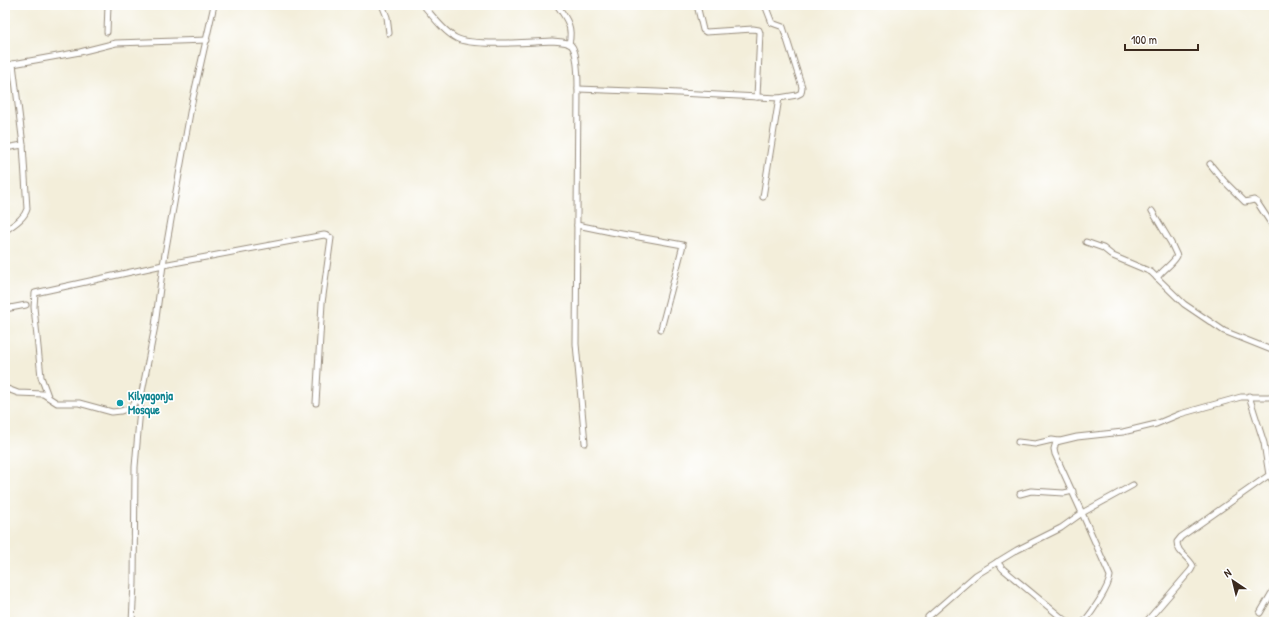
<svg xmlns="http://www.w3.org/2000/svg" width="1279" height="627" viewBox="0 0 1279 627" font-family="'Patrick Hand',sans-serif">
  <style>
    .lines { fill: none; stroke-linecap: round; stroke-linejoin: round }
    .minor-casing { stroke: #978c7c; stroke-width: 7 }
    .minor { stroke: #fff; stroke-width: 5 }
    .culture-dot { fill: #0f9aa8; stroke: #fff; stroke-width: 1.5 }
    .labels { text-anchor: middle; stroke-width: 3.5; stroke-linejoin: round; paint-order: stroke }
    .culture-label { font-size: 12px; font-weight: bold; fill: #0d838f; stroke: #fff; text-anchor: start }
  </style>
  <rect width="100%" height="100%" fill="#fff"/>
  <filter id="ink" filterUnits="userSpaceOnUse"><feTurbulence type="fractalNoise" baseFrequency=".025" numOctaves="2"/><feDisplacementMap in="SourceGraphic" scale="8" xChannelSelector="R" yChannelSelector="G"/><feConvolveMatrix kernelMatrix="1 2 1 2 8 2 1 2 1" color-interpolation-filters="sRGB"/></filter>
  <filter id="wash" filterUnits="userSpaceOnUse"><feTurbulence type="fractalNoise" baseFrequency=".012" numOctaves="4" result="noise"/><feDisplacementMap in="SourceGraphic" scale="16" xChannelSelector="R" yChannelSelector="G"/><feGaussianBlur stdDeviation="0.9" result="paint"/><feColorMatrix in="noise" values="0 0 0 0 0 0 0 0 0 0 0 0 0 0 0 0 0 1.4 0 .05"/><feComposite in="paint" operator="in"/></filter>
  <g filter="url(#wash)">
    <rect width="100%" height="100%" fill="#f3eeda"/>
  </g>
  <g filter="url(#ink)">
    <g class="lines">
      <defs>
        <g id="minor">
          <path d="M383,5V7L387,17L389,33"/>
          <path d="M423,5C433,16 443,31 456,38C471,47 532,42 552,41C558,42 566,41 571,45C578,52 578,79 578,89L576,344L585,443"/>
          <path d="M557,5C567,19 573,27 569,44"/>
          <path d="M697,5L703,30L706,32L753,29L759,30L760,33L757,97"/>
          <path d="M765,5L772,23L783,27L802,87L801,93L797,95L779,98"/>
          <path d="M107,32L108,5"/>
          <path d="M5,66L13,64"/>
          <path d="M578,89L658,92L779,98L763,197"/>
          <path d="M5,148L23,145"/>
          <path d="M1210,164L1224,181L1245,202L1254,200L1257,202L1274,228"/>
          <path d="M1152,211L1171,243L1177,256C1172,265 1163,269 1157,278"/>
          <path d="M577,225L611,232L683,245L661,329"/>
          <path d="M5,231C13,225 24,219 27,209L23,145L13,64L80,52L116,43L207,40"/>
          <path d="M1086,242L1103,248L1113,256L1151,272L1184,304L1224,331L1274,351"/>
          <path d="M5,309L26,305"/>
          <path d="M5,388L18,393L43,394L57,403H79L112,412L121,411L129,408L141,397"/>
          <path d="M48,396L41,377L34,307L35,293L163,265L324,235L328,236L331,238L322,303L316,403"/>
          <path d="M1018,442L1035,444L1052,440L1059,441"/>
          <path d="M1269,475L1274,483"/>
          <path d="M1020,494L1031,491L1064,493L1073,491"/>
          <path d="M997,562L1003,569L1062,618L1069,622"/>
          <path d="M1260,613L1274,589"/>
          <path d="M928,617L976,575L1017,550L1061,528L1082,513L1055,454L1054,449L1056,442L1077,437L1123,432L1156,424L1180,414L1241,397H1270L1274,395"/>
          <path d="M132,622L134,583L135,467L141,397L155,326L163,265L191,107L214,5"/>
          <path d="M1084,622C1092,612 1109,588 1110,576L1082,513L1133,485"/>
          <path d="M1146,622L1191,570L1193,566C1188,556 1177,553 1177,542L1181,537L1269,475L1264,443L1249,396"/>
        </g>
      </defs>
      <!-- minor casing -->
      <use href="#minor" class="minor-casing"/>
      <!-- minor -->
      <use href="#minor" class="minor"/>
    </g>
  </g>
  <!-- markers -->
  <circle class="culture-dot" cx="120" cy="403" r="4"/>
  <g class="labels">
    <!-- culture labels -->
    <g class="culture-label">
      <text x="128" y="400">Kilyagonja<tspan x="128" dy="14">Mosque</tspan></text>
    </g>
  </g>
  <!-- margin -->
  <rect width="1279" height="627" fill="none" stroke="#fff" stroke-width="20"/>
  <!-- north arrow -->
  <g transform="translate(1233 581) rotate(325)" stroke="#ffffff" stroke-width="3" paint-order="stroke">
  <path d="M0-3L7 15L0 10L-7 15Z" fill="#3b2a1e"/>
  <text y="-6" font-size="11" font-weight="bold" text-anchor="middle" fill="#3b2a1e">N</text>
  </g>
  <!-- scale -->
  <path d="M1125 44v6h73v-6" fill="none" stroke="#3b2a1e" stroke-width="2"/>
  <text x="1131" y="44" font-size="12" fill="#3b2a1e" stroke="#ffffff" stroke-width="3" paint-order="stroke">100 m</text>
</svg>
